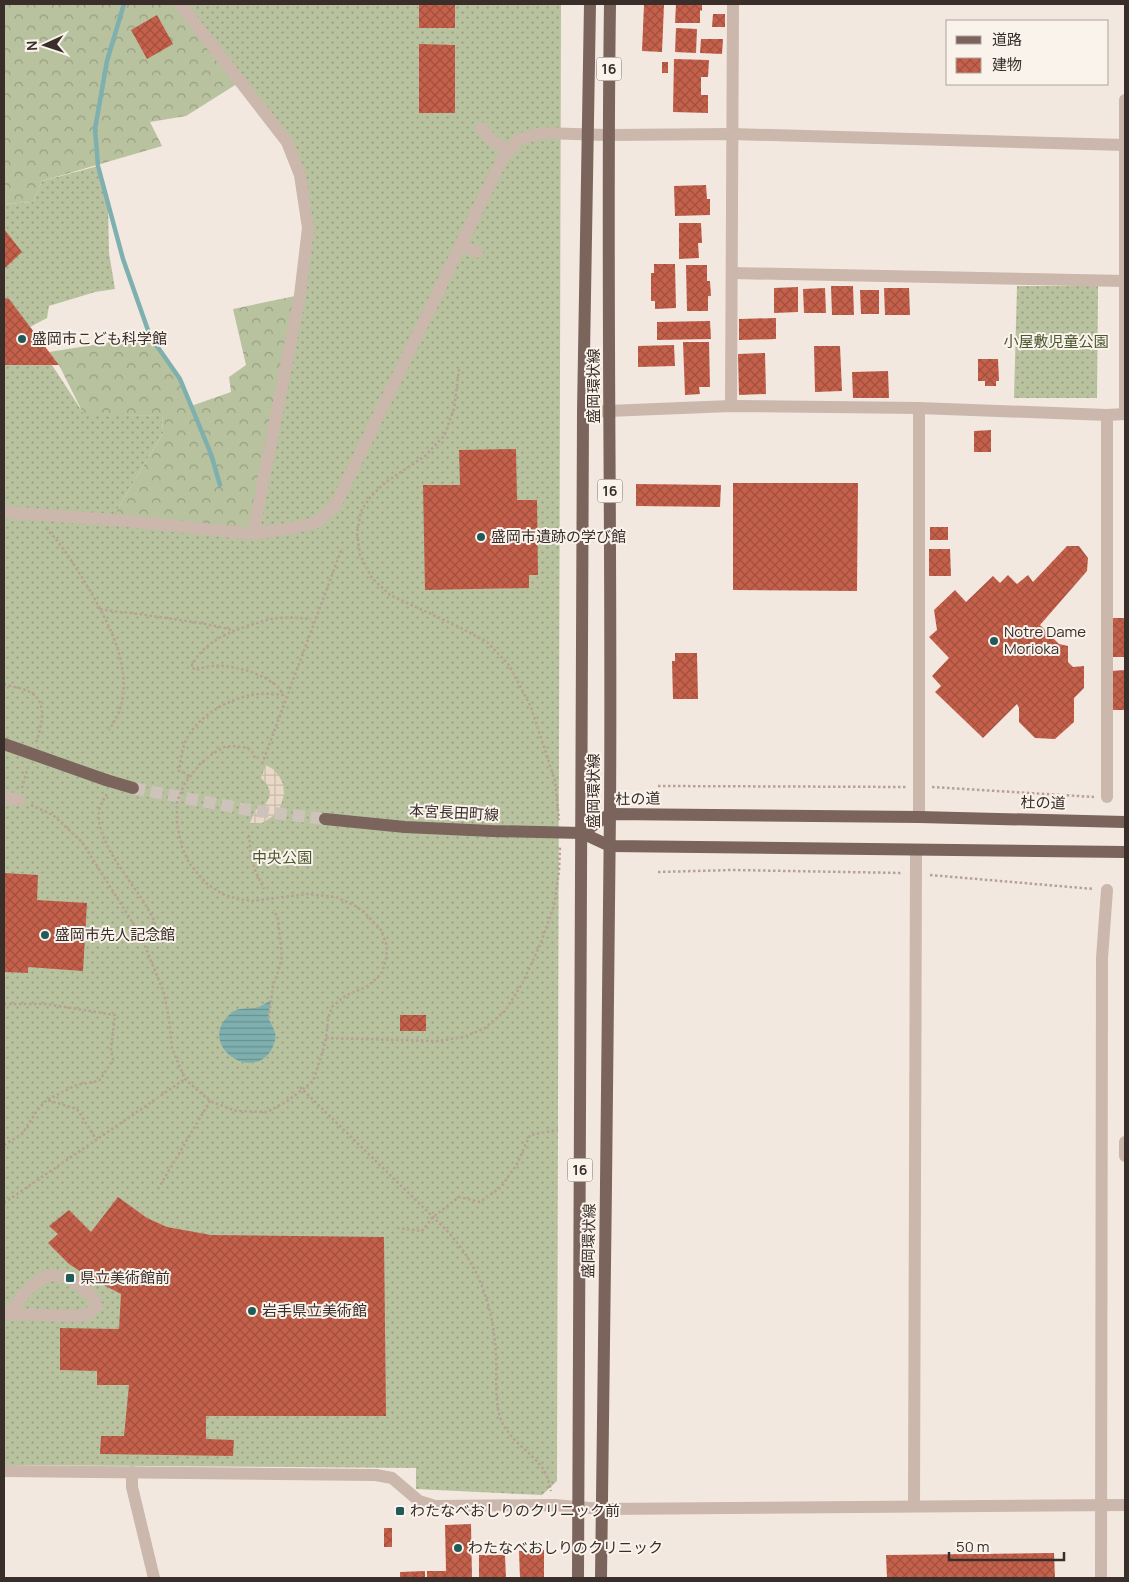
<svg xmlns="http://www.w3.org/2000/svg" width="1129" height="1582" viewBox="0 0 1129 1582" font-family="Manrope,'Noto Sans JP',sans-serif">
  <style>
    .grass { fill: url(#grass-dots) }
    .forest { fill: url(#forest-crowns) }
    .plaza { fill: url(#plaza-grid) }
    .water { fill: url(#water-rules) }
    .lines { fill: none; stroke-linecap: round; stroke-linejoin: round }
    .stream { stroke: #7eb0af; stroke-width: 4.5 }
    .building { fill: url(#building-cross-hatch) }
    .major-tunnel { stroke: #cec3bb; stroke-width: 12; stroke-dasharray: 12 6; stroke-linecap: butt }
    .path { stroke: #b7a195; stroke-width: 2.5; stroke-dasharray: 2.5 2.5; stroke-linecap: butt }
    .minor { stroke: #cbb7ab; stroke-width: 12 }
    .major { stroke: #7b645b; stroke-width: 12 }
    .major-bridge { stroke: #7b645b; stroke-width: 12 }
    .poi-dot { fill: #205a5a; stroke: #faf3ec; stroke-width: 2 }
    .labels { text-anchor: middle; stroke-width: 4; stroke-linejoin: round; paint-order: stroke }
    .shield { fill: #faf3ec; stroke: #736964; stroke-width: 1 }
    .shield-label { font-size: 14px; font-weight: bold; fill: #392e2a }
    .poi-label { font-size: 15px; fill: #392e2a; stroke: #faf3ec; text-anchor: start }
    .park-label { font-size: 15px; fill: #4b572e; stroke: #faf3ec }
    .street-label { font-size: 15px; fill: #392e2a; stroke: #faf3ec }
  </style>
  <defs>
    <pattern id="grass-dots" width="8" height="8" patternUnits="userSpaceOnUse" patternTransform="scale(1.25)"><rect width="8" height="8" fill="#b9c29f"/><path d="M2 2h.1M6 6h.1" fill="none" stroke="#979e82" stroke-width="1.8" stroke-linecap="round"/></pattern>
    <pattern id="forest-crowns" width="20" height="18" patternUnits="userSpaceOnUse" patternTransform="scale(1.25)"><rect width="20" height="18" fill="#b9c29f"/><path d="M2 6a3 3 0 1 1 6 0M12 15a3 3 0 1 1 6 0" fill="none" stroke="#979e82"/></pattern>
    <pattern id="plaza-grid" width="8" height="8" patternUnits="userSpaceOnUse" patternTransform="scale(1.25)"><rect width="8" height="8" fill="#ead8c7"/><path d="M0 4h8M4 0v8" fill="none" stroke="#c9baab"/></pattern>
    <pattern id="water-rules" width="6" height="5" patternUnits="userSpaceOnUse" patternTransform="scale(1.25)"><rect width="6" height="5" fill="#7eb0af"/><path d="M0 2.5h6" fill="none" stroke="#68908f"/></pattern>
    <pattern id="building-cross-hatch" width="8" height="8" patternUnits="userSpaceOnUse" patternTransform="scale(1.25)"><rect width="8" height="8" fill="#c5614b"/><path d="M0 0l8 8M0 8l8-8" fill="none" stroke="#a1503f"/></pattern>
  </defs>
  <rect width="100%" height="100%" fill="#f3e8df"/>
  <!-- grass -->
  <g class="grass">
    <path d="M180,4H561L557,1481L542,1495L416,1489V1468L4,1465V204L33,202L42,181L98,166L108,204L109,253L115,289L95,292L49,306L47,318L30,327L14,307L84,414L162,416L163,433L111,520L256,530L308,228L287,142Z"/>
    <path d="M1017,286H1098L1097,398H1014Z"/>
  </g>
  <!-- forest -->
  <g class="forest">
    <path d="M4,4H180L240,82L186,116L150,122L162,146L42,181L33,202L4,204Z"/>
    <path d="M300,295L257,530L111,520L163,433L162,416L84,415L59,365L49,352L150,336L180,379L191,406L231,392L229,377L246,365L233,309Z"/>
  </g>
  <!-- plaza -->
  <path class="plaza" d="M266,765L273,769L279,776L283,784L284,794L281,805L276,814L267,820L262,823H250L255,810L260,808L266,803L269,798L270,792L267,784L261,778Z"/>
  <!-- water -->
  <path class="water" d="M271,1000C270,1006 268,1014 269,1019C273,1029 278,1033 274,1044C259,1087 195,1047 229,1015C237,1007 244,1009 254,1008C259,1008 266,1003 271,1000Z"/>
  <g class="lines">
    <!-- stream -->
    <path class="stream" d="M124,4L107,61L95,129L98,166L123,259L150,336L180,379L211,454L220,485"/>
  </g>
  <!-- building -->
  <g class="building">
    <rect x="419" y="4" width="36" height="24"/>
    <path d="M676,4H702V11L700,10V23H675Z"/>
    <path d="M644,5H664L662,52L642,51Z"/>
    <path d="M713,14H725V27H712Z"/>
    <path d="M157,15L173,44L147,59L131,30Z"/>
    <path d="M676,28L697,29L696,53L675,52Z"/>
    <path d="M701,39H723L722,54L700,53Z"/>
    <path d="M419,44L455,45V113H419Z"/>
    <path d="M674,59L709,60L708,77H701V95H708V113L673,112Z"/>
    <rect x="662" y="62" width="6" height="11"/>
    <path d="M706,185L707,199H710V215L675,216L674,186Z"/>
    <path d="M679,223H701L702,243H698L699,258L679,259Z"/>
    <path d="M4,229L22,252L4,269Z"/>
    <path d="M654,264H675L676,308L655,309V301H651V273H654Z"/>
    <path d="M686,265H707V281H710L711,296H708V311H687Z"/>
    <path d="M831,286H853L854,315H832Z"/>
    <path d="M798,287V312L774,313V288Z"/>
    <path d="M825,288L826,313H804L803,289Z"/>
    <path d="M884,288H909L910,315H885Z"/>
    <path d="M860,290H879V314H861Z"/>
    <path d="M4,298L9,299L59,365H4Z"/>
    <path d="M776,318V339L739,340V319Z"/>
    <path d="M710,321L711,339L657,340V322Z"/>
    <path d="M683,342H709L710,387H699L700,394L685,395Z"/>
    <path d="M674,345L675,366L638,367V346Z"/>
    <path d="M814,346H840L842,391L815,392Z"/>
    <path d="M765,353L766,394L739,395L738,354Z"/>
    <path d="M978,359H998L999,381H996V386H985V381H978Z"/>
    <path d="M888,371L889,398H853L852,372Z"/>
    <path d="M991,430V452H974V431Z"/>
    <path d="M516,449L517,500H537L538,575H529V588L425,590L423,485H460L459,450Z"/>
    <path d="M733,483H858L857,591L733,590Z"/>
    <path d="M636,484L721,485L720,507L636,506Z"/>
    <rect x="930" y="527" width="18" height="13"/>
    <path d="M1067,546H1079L1088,558L1087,571L1040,625L1059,644L1068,646V662L1073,667L1084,666V688L1074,698V722L1055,739L1035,738L1019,722V708L1017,704L983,738L935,692L941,686L932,676L949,658L929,637L937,630L934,610L955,590L966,602L993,576L1000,583L1008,575L1017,584L1028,575L1033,582Z"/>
    <path d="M929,549H950L951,576H929Z"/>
    <path d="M1111,618H1125V657H1112Z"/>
    <path d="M675,653H697L698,699H673L672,661H675Z"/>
    <path d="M1125,670V710H1112L1111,671Z"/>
    <path d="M4,873L38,875L37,900L87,903L83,971L28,967V973L4,972Z"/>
    <rect x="400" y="1015" width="26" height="16"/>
    <path d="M118,1197L147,1218L167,1227L211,1235L384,1237L386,1416H206V1439L234,1440L233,1456L100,1454L101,1436H124L129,1385H97V1371L60,1370V1328L119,1329L121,1294L92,1279L69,1264L48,1243L58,1234L49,1226L69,1210L91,1232Z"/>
    <path d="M471,1524L472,1578H427V1571H446L445,1525Z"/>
    <rect x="384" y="1528" width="8" height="19"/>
    <path d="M544,1550V1578H520L519,1551Z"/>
    <path d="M1054,1553L1055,1578H887L886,1555Z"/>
    <path d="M479,1555H505L506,1578H479Z"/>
    <path d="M425,1571V1578H400V1572Z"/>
  </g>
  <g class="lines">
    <!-- major-tunnel -->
    <path class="major-tunnel" d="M133,788L249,810L325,819"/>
    <!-- path -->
    <g class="path">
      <path d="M459,369L454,409L444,436L425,456L386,482L371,496L361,511L357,533L360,555L372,578L390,595L461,628L487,642L509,665L531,707L555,781L559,820"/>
      <path d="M46,528C65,548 78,571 92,594C109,625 127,658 123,695C122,708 116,719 109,730"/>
      <path d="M100,609C114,612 125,612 139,614C170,619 202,622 232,630"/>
      <path d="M4,684C12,687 23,688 30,692C49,702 41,727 36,743"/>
      <path d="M262,764L342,548"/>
      <path d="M189,776L185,773L179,771C181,759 182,745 189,735C200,715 231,698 252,695C263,693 273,694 283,695C276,677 240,667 223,666C214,665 203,667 196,670L191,667C204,640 235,629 261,622C267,620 273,618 280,618C290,617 300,618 311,619"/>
      <path d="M658,786L907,787"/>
      <path d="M932,787L1094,797"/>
      <path d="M22,788L28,767"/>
      <path d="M107,794C104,799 100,805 99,811C95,847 142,890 155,923L152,932L141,936"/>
      <path d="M31,805L53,815L82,842L141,936L164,993L169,1019L172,1048L185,1079L210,1101L236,1111L267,1112L289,1100L313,1081L322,1054L326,1038L328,1019L332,1007L345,996L368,986L378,977L382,972L386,960L387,946L381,930L364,912L354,905L336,897L307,894L252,901L238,899L222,894L206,883L189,863L182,847L177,824V801L185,783L200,764L212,754L224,747L233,746L248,748L253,753L255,759"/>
      <path d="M249,835L251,856L255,870L264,889"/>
      <path d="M658,872L732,870L902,873"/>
      <path d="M930,875L1094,889"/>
      <path d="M4,1004H46L115,1015L111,1049L113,1060L99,1081L76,1085L47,1100"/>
      <path d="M269,1018L273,986L279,969L282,956L278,919L274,910"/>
      <path d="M326,1038L438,1041L464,1037L485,1028L505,1011L522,984L540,945L554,906L559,871L560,846"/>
      <path d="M300,1087L433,1217C440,1224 448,1231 454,1239C482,1272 494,1313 496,1356C497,1376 494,1401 501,1420C509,1439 529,1451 541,1466C547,1474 549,1482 551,1491"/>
      <path d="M4,1145L22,1134L38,1109L47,1100L77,1109L96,1139"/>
      <path d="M158,1189L210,1101"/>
      <path d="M4,1203L185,1079"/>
      <path d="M397,1228L422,1231L433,1217L459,1197L480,1202L501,1187L517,1164L530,1135L558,1130"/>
    </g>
    <!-- minor -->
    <g class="minor">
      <path d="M180,4L287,142L300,175L308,228L300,295L253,534"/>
      <path d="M481,128L493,141L509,151"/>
      <path d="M460,245L477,252"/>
      <path d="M732,273L1125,281"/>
      <path d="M731,406L733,4"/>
      <path d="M583,412L731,406L919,408L1107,415L1125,414"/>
      <path d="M1125,414V100"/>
      <path d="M4,512L127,521L253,534L293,528L317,522L335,506L502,159L518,140L541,133L608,135L732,134L1125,145"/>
      <path d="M4,797L19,800"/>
      <path d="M1107,797V415"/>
      <path d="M919,817V408"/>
      <path d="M1125,1142V1156"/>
      <path d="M49,1275L70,1278L91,1295L97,1306L89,1314L79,1316L9,1314C21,1297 29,1284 49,1275Z"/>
      <path d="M4,1471L376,1475L392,1478L419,1501L435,1506L554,1505L602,1509L1125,1505"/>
      <path d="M132,1472V1487L154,1578"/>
      <path d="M914,1506L916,850"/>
      <path d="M1101,1578L1102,958L1107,890"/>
    </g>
    <!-- major -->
    <g class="major">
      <path d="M106,780L133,788"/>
      <path d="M325,819L405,827L492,831L582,833L610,846L1125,852"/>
      <path d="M582,833L610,814L919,817L1125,822"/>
      <path d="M578,1578L583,412L590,4"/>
      <path d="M601,1578C603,1322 609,1067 610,811C612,542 606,273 610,4"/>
    </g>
    <!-- major-bridge -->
    <path class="major-bridge" d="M4,744L106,780"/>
  </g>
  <!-- markers -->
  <g class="poi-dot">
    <circle cx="22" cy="339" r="5"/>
    <circle cx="481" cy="537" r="5"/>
    <circle cx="994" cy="641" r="5"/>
    <circle cx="45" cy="935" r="5"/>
    <rect x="65" y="1273" width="10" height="10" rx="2.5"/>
    <circle cx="252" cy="1311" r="5"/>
    <rect x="395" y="1506" width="10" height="10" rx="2.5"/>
    <circle cx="458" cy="1548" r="5"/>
  </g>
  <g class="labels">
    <!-- shield labels -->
    <g class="shield">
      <rect x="596.5" y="57.5" width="25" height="23" rx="4"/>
      <rect x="597.5" y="479.5" width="25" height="23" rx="4"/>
      <rect x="567.5" y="1158.5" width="25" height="23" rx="4"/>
    </g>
    <g class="shield-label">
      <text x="609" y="74">16</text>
      <text x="610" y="496">16</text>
      <text x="580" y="1175">16</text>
    </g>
    <!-- poi labels -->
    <g class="poi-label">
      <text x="32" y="344">盛岡市こども科学館</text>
      <text x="491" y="542">盛岡市遺跡の学び館</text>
      <text x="1004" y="637">Notre Dame<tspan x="1004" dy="17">Morioka</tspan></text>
      <text x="55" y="940">盛岡市先人記念館</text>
      <text x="80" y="1283">県立美術館前</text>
      <text x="262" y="1316">岩手県立美術館</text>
      <text x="410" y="1516">わたなべおしりのクリニック前</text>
      <text x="468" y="1553">わたなべおしりのクリニック</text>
    </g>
    <!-- park labels -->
    <g class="park-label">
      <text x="1056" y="347">小屋敷児童公園</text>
      <text x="282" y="863">中央公園</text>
    </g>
    <!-- street labels -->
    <g class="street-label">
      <text transform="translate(594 386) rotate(-90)" y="5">盛岡環状線</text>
      <text transform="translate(594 791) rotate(-90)" y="5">盛岡環状線</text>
      <text transform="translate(638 799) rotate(-1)" y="5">杜の道</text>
      <text transform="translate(1043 803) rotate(1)" y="5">杜の道</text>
      <text transform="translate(454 813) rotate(3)" y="5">本宮長田町線</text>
      <text transform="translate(589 1241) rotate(-89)" y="5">盛岡環状線</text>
    </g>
  </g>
  <!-- border -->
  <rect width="1129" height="1582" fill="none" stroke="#392e2a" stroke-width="10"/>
  <!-- legend -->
  <rect x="946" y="20" width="162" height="65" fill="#faf3ec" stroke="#ada49e"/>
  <rect x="956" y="36" width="25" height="8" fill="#7b645b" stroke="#ada49e"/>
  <text x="992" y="45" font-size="15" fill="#392e2a">道路</text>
  <rect x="956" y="58" width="25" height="15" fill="url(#building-cross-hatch)" stroke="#ada49e"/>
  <text x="992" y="70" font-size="15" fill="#392e2a">建物</text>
  <!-- north arrow -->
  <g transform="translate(45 45) rotate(267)" stroke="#faf3ec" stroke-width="4" paint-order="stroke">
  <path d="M0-4L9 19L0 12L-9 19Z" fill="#392e2a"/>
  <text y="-8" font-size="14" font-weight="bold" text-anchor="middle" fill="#392e2a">N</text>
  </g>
  <!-- scale -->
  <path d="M949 1552v8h115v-8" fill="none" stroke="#392e2a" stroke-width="2.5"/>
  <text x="956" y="1552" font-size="15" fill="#392e2a" stroke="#faf3ec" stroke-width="4" paint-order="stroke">50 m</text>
</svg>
